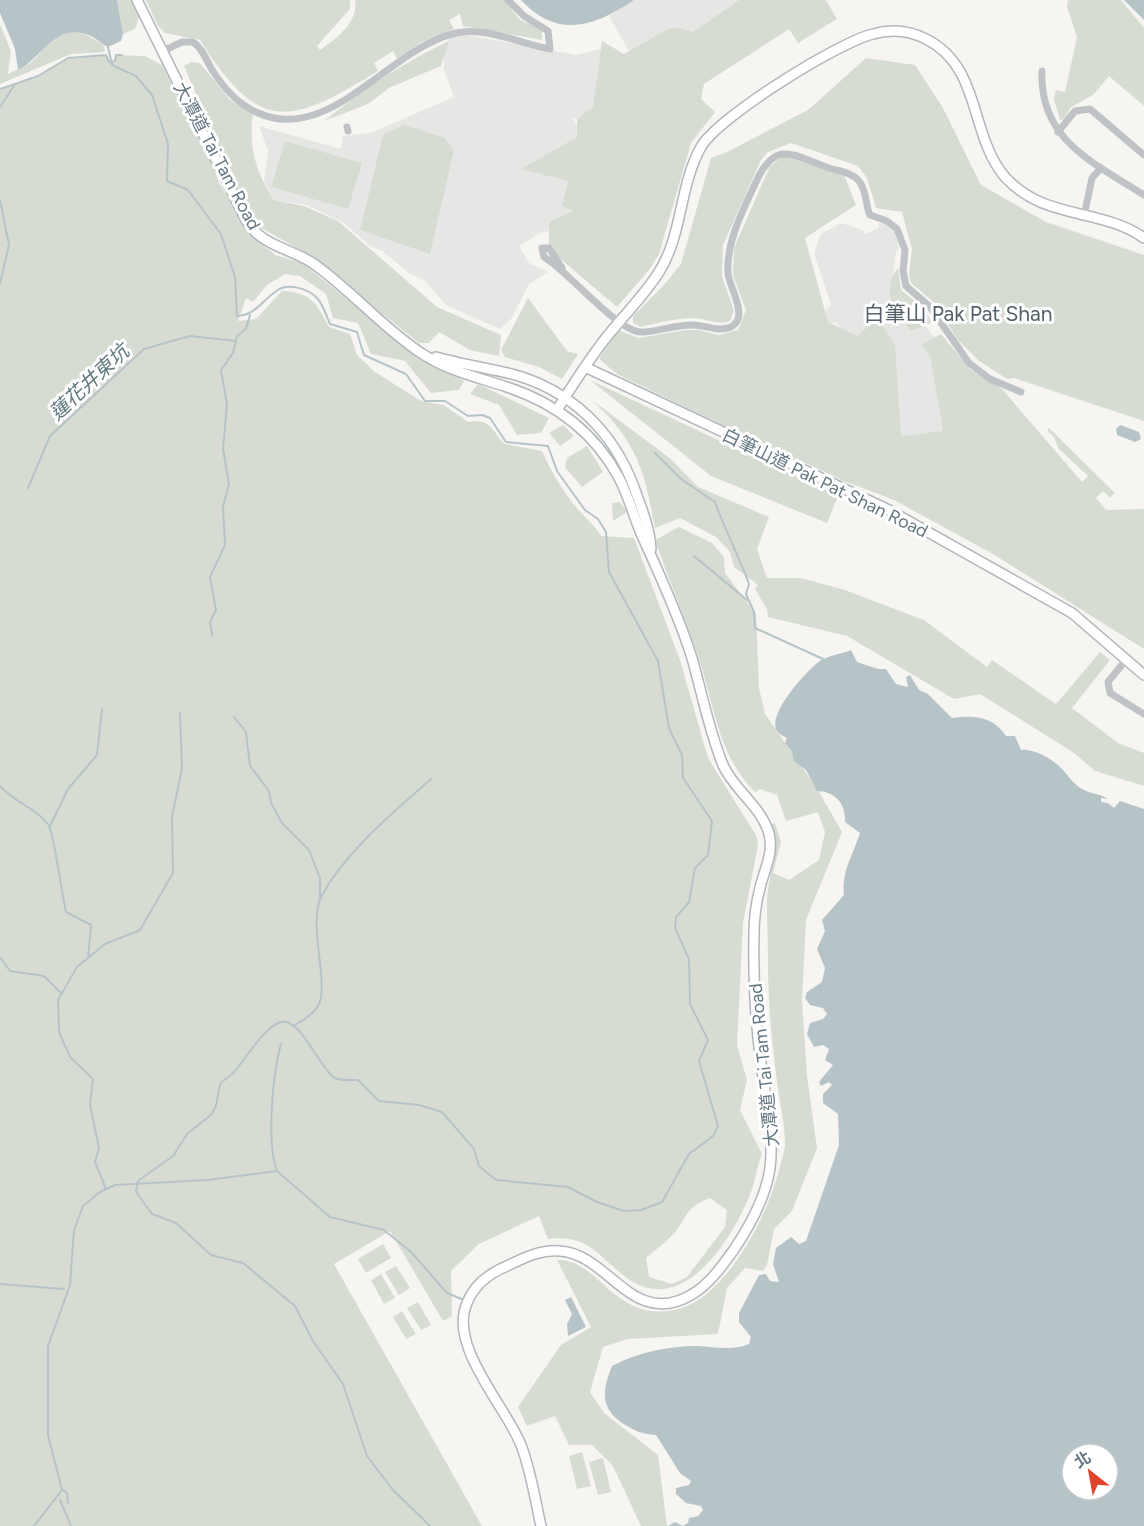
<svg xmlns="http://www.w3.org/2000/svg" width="1144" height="1526" viewBox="0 0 1144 1526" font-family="Figtree,'Noto Sans TC',sans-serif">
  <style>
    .built { fill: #e6e7e5 }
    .green { fill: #d7dcd3; fill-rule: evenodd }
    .water { fill: #b7c4c7; fill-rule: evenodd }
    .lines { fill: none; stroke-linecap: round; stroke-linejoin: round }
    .stream { stroke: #b7c4c7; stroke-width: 2 }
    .secondary-casing { stroke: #b1b7bb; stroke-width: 12 }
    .street { stroke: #bfc3c6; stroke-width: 7 }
    .secondary { stroke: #fff; stroke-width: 9 }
    .labels { text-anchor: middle; stroke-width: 6; stroke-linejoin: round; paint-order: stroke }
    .street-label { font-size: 18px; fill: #657882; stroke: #fff }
    .water-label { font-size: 20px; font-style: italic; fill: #617a7f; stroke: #fff }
    .quarter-label { font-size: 21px; fill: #536068; stroke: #fff }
  </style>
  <rect width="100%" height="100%" fill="#f6f5f2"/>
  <!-- built -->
  <g class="built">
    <path d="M634,0H739L692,33L676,27L667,29L629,51L609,16Z"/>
    <path d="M461,34L576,55L604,48L595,121L572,118L589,145L578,213L565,226L541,233L519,246L529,263L548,272L529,284L511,319L500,329L446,305L424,280L410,274L382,251L370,246L344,223L307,205L274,200L264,182L268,151L259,126L341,149L343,136L370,133L454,97L444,70V55L449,37Z"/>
    <path d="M841,223L863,230L865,234L879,228V223H885L895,233L899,248L895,255L893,277L901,296L891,303L896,314L913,309L943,349L968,422L927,447L889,441L848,342L836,322L826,324L823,314L831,305L814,253L821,234Z"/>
  </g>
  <!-- green -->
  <g class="green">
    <path d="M117,0H132L140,15L135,29L123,34Z"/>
    <path d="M146,0H350V9L317,46L320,50C336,39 359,22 355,0H505L520,20L542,29V40L463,26L460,14L449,20L454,29L422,42L397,59L393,51L374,63L378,71C290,125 260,135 200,40L165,33L158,26Z"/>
    <path d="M739,0H826L837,19L798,43L789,29L704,84L701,99L715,112L691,143L659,254L649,270L617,307L549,249V222L573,211L562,206L568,181L521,169L577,137V119L593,107L602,41L624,54L667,29L676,27L693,32Z"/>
    <path d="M1068,0H1121L1144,28V106L1109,76L1093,95L1071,107L1064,119L1060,120L1054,99L1056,90L1065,92L1077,37L1067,7Z"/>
    <path d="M0,24L11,51L8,74C18,69 28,66 36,58C42,52 45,44 52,39C69,25 90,34 104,46L105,52L71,54L0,84Z"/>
    <path d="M449,41L441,66L389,88L368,104L324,121C362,91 405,61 449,41Z"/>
    <path d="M106,55L109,62L115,61L116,55L145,56L162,65L211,160L219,183L250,233L275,255L302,263L413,351L464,381L459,390L431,393L405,361L371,354L358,323L333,318L326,294L300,276L285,274L267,285L253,302L246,298L238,321L256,319L282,291C311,292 316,303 329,327L350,334L357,355L375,372L421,401L444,405L468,422C488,417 493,430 504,444L542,451C551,471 562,490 576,507C584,517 594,524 601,536L634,538L680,660L708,758L757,837L758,845L743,923L737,1045L747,1080L740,1110L762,1154C757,1165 756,1178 752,1189C736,1234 684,1320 627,1278C599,1258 590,1234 548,1239L539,1216L479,1244L451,1271L452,1316L443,1321L390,1231L334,1264L482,1526H0V89L38,76L68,58ZM710,1198L727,1210L725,1227L687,1277L672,1284L649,1277L646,1258C655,1250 668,1241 676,1231C688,1214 687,1207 710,1198Z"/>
    <path d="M866,58L915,65L943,108L981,185L1046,222L1144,255V421L1014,378L1007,379L979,361L957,339L935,303L911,283L909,275L912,249L902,212L876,208L867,178L858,166L791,143L768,152L761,160L723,245L722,276L734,311L730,321C720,325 712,321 702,319C682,316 659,323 640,327L633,323V316L664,285L681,264L711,158L729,151L808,110Z"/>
    <path d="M191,62L200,63L230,100L253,114C248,146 256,173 274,200L304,206L338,221L437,307L501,335L499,356L470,350L439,332L429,343H419L307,254L258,226L242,203L184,66Z"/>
    <path d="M404,125L445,138L454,150L430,254L360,230L383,135Z"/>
    <path d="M285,141L362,163L348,209L271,187Z"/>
    <path d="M791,155L843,172L856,205L805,238L828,322L857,336L878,318L895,345L901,436L943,431L930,356L921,345L941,334L971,370L1002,389L1082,482L1088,476L1058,448L1054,437L1047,430L1049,428L1115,493L1110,498L1103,491L1096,498L1106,510L1144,509V649L993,554L894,500L844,481L689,409L617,374L599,359L618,330L638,338L686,330H699L719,335L738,330L746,310L733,275L734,248L770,166L783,156Z"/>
    <path d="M898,268L901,290L926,310L931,323L911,331C895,312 880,292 898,268Z"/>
    <path d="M528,298L567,351L578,354L562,379L539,367L505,357L501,350Z"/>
    <path d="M590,380L838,496L827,523L711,476Z"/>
    <path d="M478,384L549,418L541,433L517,435L499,405L470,394Z"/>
    <path d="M592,400L671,459L698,487L769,517L757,549L767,578H801L845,590L924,620L987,667L992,660L1056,704L1100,652L1110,660L1072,708L1118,743L1144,753V786L1095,771L1074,753L980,694L954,699L847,636L768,617L767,609L755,589L758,585L734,567L730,552L716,537L680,518L655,528C644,469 637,442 592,400Z"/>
    <path d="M563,425L574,436L560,446L549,433Z"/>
    <path d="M587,446L603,472L582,487L565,467L567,458Z"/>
    <path d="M620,502L627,512L613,521L612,503Z"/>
    <path d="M679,527L712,543L724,557L725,573L756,614L759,688L765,714L818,790L842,832L806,920L802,1000L807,1076L817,1148L792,1211L774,1229L767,1265L763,1271L745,1268L727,1288L718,1334L628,1339L603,1347L590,1392L604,1413L658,1455L667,1526H641L613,1466L592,1445H569L555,1416L527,1426L518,1407L561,1345L591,1327L557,1260C599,1257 615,1328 682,1308C706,1300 725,1277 739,1257C759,1227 772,1198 781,1163C782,1157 785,1151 785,1145C785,1125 780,1102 777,1082C772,1042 768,1004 768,964C768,943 767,922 767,901C768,875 780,850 769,825L775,823L781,842L773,873L789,880L819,860L825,832L818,812L786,821L777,795L760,789L755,792C717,755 714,701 697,653C684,615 668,578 655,540Z"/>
    <path d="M383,1244L391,1258L366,1273L358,1259Z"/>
    <path d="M396,1266L410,1288L399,1295L385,1272Z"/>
    <path d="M381,1274L395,1298L384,1304L371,1280Z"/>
    <path d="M418,1302L431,1325L421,1330L407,1308Z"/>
    <path d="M402,1311L416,1334L406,1339L393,1317Z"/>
    <path d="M582,1452L591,1486L577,1489L569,1456Z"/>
    <path d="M603,1458L611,1492L598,1495L589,1462Z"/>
  </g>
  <!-- water -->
  <g class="water">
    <path d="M0,0H117L123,34L121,41L108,47C101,44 96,37 88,35C54,22 43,58 18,70L15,49L0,13Z"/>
    <path d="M521,0H634C595,26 558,40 521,0Z"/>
    <path d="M1124,0H1144V20Z"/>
    <path d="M1120,425L1139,432L1141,439L1135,442L1117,435L1116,429Z"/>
    <path d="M851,650L857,662L878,669H886L896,684L908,687L906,677L910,675L919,690L928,694L952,718C974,715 993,716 1006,736H1015L1021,750C1033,748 1053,759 1062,769C1068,775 1073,784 1082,789C1090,794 1099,793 1108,799L1101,798V802L1108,803L1114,808L1120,801L1144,809V1526H668L675,1522L683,1526L688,1523L689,1518L698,1516L703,1510L701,1506L686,1503L676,1494V1488L689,1485L691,1481L680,1473L656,1435C641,1434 635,1431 622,1423C599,1407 603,1389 612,1366C639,1352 668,1346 698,1346C716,1347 732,1351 749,1344L751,1337L739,1322V1313L759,1275L766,1274L770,1281L779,1282L773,1264L776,1248L791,1237L799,1244L806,1241L839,1145L838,1114L823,1103V1094L832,1085L829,1082L821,1086L819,1082L833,1065L825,1060L829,1049L823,1045L814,1047L807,1034L810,1023L823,1019L827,1014L823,1008L810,1005L805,998L807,992L822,982L825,968L817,949L825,931L822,920L844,895C841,872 853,855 860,833L845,822C846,804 835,791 817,791L806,770L794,761L792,752L785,743L787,738C783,736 778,734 776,729C769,712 807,670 820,661C829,655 842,654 851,650ZM1072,1454H1108V1490H1072Z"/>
    <path d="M571,1297L586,1327L568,1336L567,1324L572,1314L565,1300Z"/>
  </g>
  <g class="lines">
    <!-- stream -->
    <g class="stream">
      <path d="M108,47L112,65L136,76L152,95L168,144L167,181L188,190L221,234L235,277L237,316C255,315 261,302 275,292C287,282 308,288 318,299C323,305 327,317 330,324L357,332L364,355L406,374L425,401H445L468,416L482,415L490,418L506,442L548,446L557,471L585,510L598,519L606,532L609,572L658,661L669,728L682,755L683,778L712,821L708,855L695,868L689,902L676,917L675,928L689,959L690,1004L708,1040L699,1061L718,1126L713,1136L689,1154L662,1202L641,1210L624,1211L597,1202L568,1187L496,1180L479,1166L474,1149L442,1112L419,1105L379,1101L358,1080C352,1080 341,1081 335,1078C319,1069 299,1012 278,1023C259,1033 248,1057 234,1072C230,1077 224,1079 220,1084L216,1106L211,1115L187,1134L173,1156L138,1181L136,1192L152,1214L176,1223L211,1255L243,1263L295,1306L313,1341L343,1384L367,1456L393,1490L430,1526"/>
      <path d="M0,89L38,76L68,58L106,55L109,62L115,61L116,55H122"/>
      <path d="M0,107L15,84"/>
      <path d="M0,200L9,245L0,283"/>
      <path d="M655,453L681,479L715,502C724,528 739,556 749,584L746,594L754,612L755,628L823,659"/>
      <path d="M28,488L50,436L144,349L190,336L236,341"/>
      <path d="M694,556L747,600"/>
      <path d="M212,635L210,622L216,610L210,577L225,545L223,507L229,484L223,449L227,404L221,370L233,353L237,336L246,329L250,315"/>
      <path d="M234,717L246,732L250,766L269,791L271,803L282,823L309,850L320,878V897"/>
      <path d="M0,786C13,802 35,807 48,824C54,832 62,896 66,912L91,925L88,958"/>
      <path d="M50,826L68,789L97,755L102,709"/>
      <path d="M0,957L10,971L44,976L61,993"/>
      <path d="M295,1025C303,1020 314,1014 319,1004C329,982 307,922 322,895C348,849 393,813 431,779"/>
      <path d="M277,1171C266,1143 273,1073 281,1044"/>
      <path d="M106,1189L95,1162L99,1148L90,1105L93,1079L70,1057L59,1032L58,1000L77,967L105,944L140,930L173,873L172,817L182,768L180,713"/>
      <path d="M0,1284L64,1289"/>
      <path d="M63,1490L67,1493L68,1503"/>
      <path d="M60,1500L71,1526"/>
      <path d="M34,1526L62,1490L48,1435V1346L70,1285L74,1230L83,1206L100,1192L115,1185L207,1180L277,1171L330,1217L384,1230L411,1252L447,1293L464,1300"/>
    </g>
    <defs>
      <g id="secondary">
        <path d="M137,0L246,220C262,247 291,248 314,264C352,291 383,328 421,353C448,371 477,377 507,387C555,403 595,433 619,478C629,497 634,518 643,538C661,577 679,617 692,658C702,693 709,731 723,765C734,790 762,807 769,834C774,853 764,870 760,888C756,903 754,918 754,934C753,977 755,1020 761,1063C772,1146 785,1173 735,1248C723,1265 709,1285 691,1295C632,1329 609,1254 560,1251C541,1249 524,1258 507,1266C490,1273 474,1285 467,1303C448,1346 505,1405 521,1445C531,1471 535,1499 541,1526"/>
        <path d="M436,357C461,364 487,368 512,374C571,390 613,431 634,487C641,507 650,528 651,549"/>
        <path d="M585,367L887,509L1072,613L1144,675"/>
        <path d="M557,410C572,386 588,361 605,339C623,316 644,296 659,272C683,234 679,186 701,147C718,117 839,42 873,34C891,29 910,31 926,39C982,67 969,135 1005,177C1045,221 1100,207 1144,238"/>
      </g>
    </defs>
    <!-- secondary casing -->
    <use href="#secondary" class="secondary-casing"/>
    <!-- street -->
    <g class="street">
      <path d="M163,51L182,42H193C202,48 206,59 211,68C222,86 236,103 256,112C329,147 390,47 456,33C485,26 521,44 550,49L548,31L524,16L508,0"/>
      <path d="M1042,71C1039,140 1094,163 1144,195"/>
      <path d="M347,127L348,131"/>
      <path d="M1058,132L1075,111L1090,109L1144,155"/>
      <path d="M1084,216L1092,178L1101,168"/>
      <path d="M562,268L549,248H542L544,257C569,272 617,331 641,332C657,332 674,325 691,325C703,324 719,333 731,327C750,317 729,288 728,273C726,242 743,210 756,182C775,140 792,154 826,167C837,171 850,171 859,181C867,191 865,204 870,215L887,221L897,229L905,250L903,271L906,286L930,307L969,363L990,379L1021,392"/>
      <path d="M1125,661L1108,682L1110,693L1144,714"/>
    </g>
    <!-- secondary -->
    <use href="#secondary" class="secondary"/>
  </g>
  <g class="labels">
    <!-- street labels -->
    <g class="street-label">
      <text transform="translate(217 156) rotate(62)" y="6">大潭道 Tai Tam Road</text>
      <text transform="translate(825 483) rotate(26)" y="6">白筆山道 Pak Pat Shan Road</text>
      <text transform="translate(764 1065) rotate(-96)" y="6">大潭道 Tai Tam Road</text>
    </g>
    <!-- water labels -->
    <g class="water-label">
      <text transform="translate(89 382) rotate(-43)" y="7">蓮花井東坑</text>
    </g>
    <!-- quarter labels -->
    <g class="quarter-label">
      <text x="958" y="321">白筆山 Pak Pat Shan</text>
    </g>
  </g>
  <!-- north arrow -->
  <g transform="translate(1090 1472) rotate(329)"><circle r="28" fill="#ffffff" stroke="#c1c9cd" stroke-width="1.5"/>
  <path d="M0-4.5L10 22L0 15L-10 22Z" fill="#dd442a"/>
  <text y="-9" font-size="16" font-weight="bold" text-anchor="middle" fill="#657882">北</text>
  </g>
</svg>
